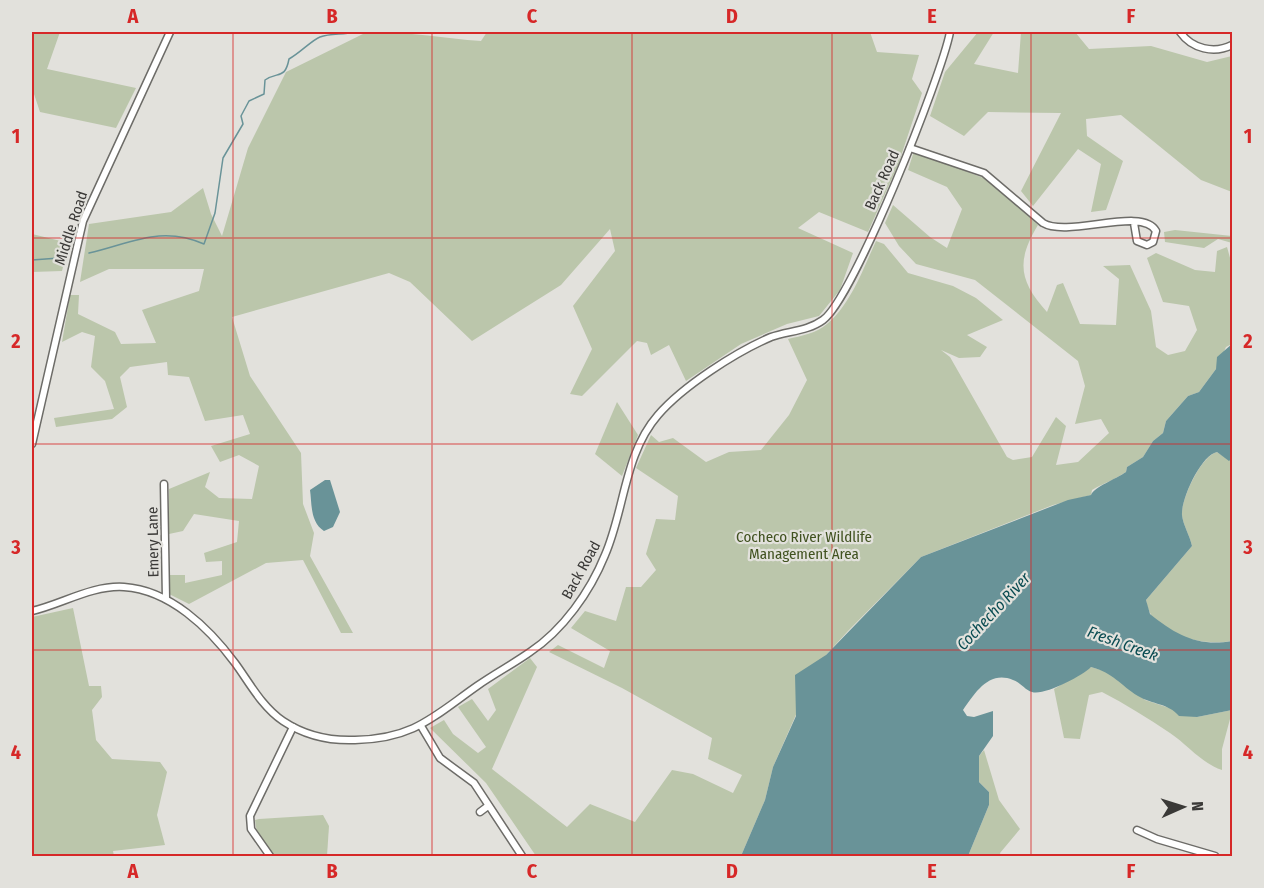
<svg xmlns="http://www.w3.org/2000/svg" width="1264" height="888" viewBox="0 0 1264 888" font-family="'Fira Sans Condensed',sans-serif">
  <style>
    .green { fill: #bbc6ab }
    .water { fill: #699398 }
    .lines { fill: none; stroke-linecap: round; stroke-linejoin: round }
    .stream { stroke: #699398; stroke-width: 1.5 }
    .minor-casing { stroke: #6d6c68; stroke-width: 9 }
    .minor { stroke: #fff; stroke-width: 6 }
    .grid { fill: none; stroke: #d62828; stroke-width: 1.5; stroke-opacity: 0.55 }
    .labels { text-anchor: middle; stroke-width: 4.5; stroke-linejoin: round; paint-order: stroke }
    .street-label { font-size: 15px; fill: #3a3937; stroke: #e2e1dc }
    .park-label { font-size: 15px; fill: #415220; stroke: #e2e1dc }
    .water-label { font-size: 16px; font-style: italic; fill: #094b51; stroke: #e2e1dc }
    .neatline { fill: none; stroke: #d62828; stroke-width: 2 }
    .grid-label { font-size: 20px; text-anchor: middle; font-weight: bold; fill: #d62828 }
  </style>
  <rect width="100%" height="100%" fill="#e2e1dc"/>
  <!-- green -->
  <g class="green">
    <path d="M32,32H60L47,69L136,88L116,128L40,112L32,88Z"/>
    <path d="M367,32C406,31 442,38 481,41L487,32H870L877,52L919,55L912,79L922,93L898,165L868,232L819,212L798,228L853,253L840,290L819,316L787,324L741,344L686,381L669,345L651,355L647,343L637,341L582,396L570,394L592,349L573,306L615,251L610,229L561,285L472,341L410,282L389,273L232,317L250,376L301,453L303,504L314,533L310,556L353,633H341L303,560L266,563L189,604L169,594V575H185V583L222,575V561L206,562L204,553L237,542L239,521L194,514L183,531L169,534V489L210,472L205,487L219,498L252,499L259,466L239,455L220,462L211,446L250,434L243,415L205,421L189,377L168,375L167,362L130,367L120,377L127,407L112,419L56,427L54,418L114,409L105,381L91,367L95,336L82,332L62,342L70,295H79L78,314L115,332L121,344L156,343L142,310L199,291L204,269H109L80,282L89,224L171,212L203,188L211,214L222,236L248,148L286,72Z"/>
    <path d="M978,32H994L974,64L1018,73L1021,32H1075L1089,49L1151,46L1207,62L1232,56V192L1201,180L1121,115L1086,119L1087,136L1123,161L1106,210L1091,212L1101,164L1078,149L1033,206L1021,191L1061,113L988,112L964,136L930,116L945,72Z"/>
    <path d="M914,151L991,181L1038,225C1016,261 1019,281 1047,312L1057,285L1063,283L1080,324L1116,325L1119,279L1103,266L1130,265L1151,311L1156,347L1168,355L1185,351L1197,330L1189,306L1163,302L1147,258L1156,253L1195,270L1215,272L1217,251L1227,247L1232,265V344L1226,347L1216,369L1199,392L1188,396L1166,421L1163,433L1153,441L1143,457L1127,467L1126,472C1114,480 1102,484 1092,490L1091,495L1053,505L921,557L848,631L826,655L806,692L773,767L765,800L741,856H536L486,783L430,728L444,720L453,734L478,753L486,747L458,707L472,699L488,721L496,710L488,689L530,658L537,667L492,769L567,827L590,804L635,822L672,770L693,774L733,793L742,775L708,759L712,738L622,688L549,652L558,645L604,668L610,651L571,628L585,611L616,621L626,587H641L656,570L646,554L656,519L675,520L678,496L636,468L651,435L659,442L673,438L706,462L729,452L761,450L789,415L807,380L788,339C801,336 817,333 827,324C851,304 863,269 876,241L884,244L908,273L953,286L976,298L1003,320L967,335L987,347L980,357L959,358L941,350L950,357L1007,457L1013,460L1032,457L1056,417L1066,426L1056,465L1078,462L1109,433L1101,419L1075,424L1085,386L1078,361L975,280L916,264L899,246L885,223L893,205L930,237L947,248L962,209L947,187L908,170Z"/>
    <path d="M1175,230L1232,236V243L1218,239L1204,248L1165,242L1164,232Z"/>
    <path d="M32,234L69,243L62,271L32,272Z"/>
    <path d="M617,402L638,435L622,476L595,454Z"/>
    <path d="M1217,452L1229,460L1232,458V641C1203,646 1150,636 1146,600L1192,546C1190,536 1183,525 1182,515C1181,499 1201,456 1217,452Z"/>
    <path d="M73,608L89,686H101L102,697L92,710L96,740L112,759L160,762L167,772L157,815L165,845L113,851L114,856H32V617Z"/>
    <path d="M1091,667L1108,672L1145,700L1197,717L1232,710V719H1230L1222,749V770C1201,763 1188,745 1170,733C1148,718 1125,704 1102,692L1089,695L1080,739L1064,738L1054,689Z"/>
    <path d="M984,750L999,800L1020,829L1000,853L1001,856H968L989,805V792L979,782V756Z"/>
    <path d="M323,815L329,826L327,856H275L257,833L255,820L259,819Z"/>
  </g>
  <!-- water -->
  <g class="water">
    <path d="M1232,344V458L1229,461L1217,452C1201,455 1181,499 1182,515C1183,525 1190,536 1192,546L1146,600L1150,614C1176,635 1198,647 1232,641V710L1197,717L1179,716C1168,703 1153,705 1138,696C1120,685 1114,673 1091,667C1082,676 1044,696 1032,692C1025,690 1020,682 1013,680C989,670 975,693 963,710L967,716L974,717L993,711V736L979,756V782L989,792V805L968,856H741L765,800L773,767L796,716L795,675L826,655L921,557L1068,500L1091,495C1094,487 1116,479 1126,472L1127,467L1143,457L1153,441L1163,433L1166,421L1188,396L1199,392L1216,369L1217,357Z"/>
    <path d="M325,480H330L340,512L333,527L324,531C310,522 312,504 310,490Z"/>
  </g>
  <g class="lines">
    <!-- stream -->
    <g class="stream">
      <path d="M89,253C132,243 161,225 204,244L215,213L223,158L243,124L241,116L249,101L264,94L265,80C278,71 285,80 289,59C300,53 312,40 320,37C331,33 343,35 354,32"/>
      <path d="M32,260L59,258"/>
    </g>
    <defs>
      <g id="minor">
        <path d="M1180,32C1192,49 1214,54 1232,45"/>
        <path d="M910,148L984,173L1043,223C1068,238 1143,206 1156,231L1153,242L1147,245L1137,241L1134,223"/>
        <path d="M32,444L83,221L170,32"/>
        <path d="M164,484L166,599"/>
        <path d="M32,611C62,604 92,585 124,587C170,590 209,628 235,663C249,682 262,707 283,721C304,735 330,741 355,740C413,739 433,717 477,686C494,674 513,664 530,652C563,630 590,592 605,555C625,509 624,454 658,415C683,386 736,352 771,337C788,331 808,331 823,320C853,299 942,75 950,32"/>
        <path d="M421,726L440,758L474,783L522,856"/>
        <path d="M480,812L488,806"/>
        <path d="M1137,830L1157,839L1215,856"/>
        <path d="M270,856L251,829L250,816L293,727"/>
      </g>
    </defs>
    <!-- minor casing -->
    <use href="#minor" class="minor-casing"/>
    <!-- minor -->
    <use href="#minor" class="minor"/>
  </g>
  <!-- grid -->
  <path class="grid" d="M233,32V856M432,32V856M632,32V856M832,32V856M1031,32V856M32,238H1232M32,444H1232M32,650H1232"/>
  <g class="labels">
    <!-- street labels -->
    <g class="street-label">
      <text transform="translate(882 180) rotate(-66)" y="5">Back Road</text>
      <text transform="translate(71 228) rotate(-72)" y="5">Middle Road</text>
      <text transform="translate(153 542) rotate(-91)" y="5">Emery Lane</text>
      <text transform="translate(581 570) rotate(-61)" y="5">Back Road</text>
    </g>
    <!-- park labels -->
    <g class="park-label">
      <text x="804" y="542">Cocheco River Wildlife<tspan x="804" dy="17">Management Area</tspan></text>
    </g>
    <!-- water labels -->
    <g class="water-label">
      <text transform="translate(993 611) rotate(-47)" y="6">Cochecho River</text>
      <text transform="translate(1123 643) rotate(20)" y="6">Fresh Creek</text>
    </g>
  </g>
  <!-- border -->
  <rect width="1264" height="888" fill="none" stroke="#e2e1dc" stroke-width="66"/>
  <!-- north arrow -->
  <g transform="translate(1183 807) rotate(87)" stroke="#e2e1dc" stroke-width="4.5" paint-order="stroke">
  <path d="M0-4.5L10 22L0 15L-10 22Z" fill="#3a3937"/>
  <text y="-9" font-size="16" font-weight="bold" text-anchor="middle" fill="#3a3937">N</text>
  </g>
  <rect x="33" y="33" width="1198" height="822" class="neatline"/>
  <g class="grid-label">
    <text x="133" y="23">A</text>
    <text x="332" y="23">B</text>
    <text x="532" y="23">C</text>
    <text x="732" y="23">D</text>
    <text x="932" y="23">E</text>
    <text x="1131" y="23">F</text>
    <text x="16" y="143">1</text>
    <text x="1248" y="143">1</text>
    <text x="16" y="348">2</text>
    <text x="1248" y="348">2</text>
    <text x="16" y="554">3</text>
    <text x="1248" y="554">3</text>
    <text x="16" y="759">4</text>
    <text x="1248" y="759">4</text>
    <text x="133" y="878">A</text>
    <text x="332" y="878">B</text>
    <text x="532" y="878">C</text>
    <text x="732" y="878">D</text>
    <text x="932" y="878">E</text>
    <text x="1131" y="878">F</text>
  </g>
</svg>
